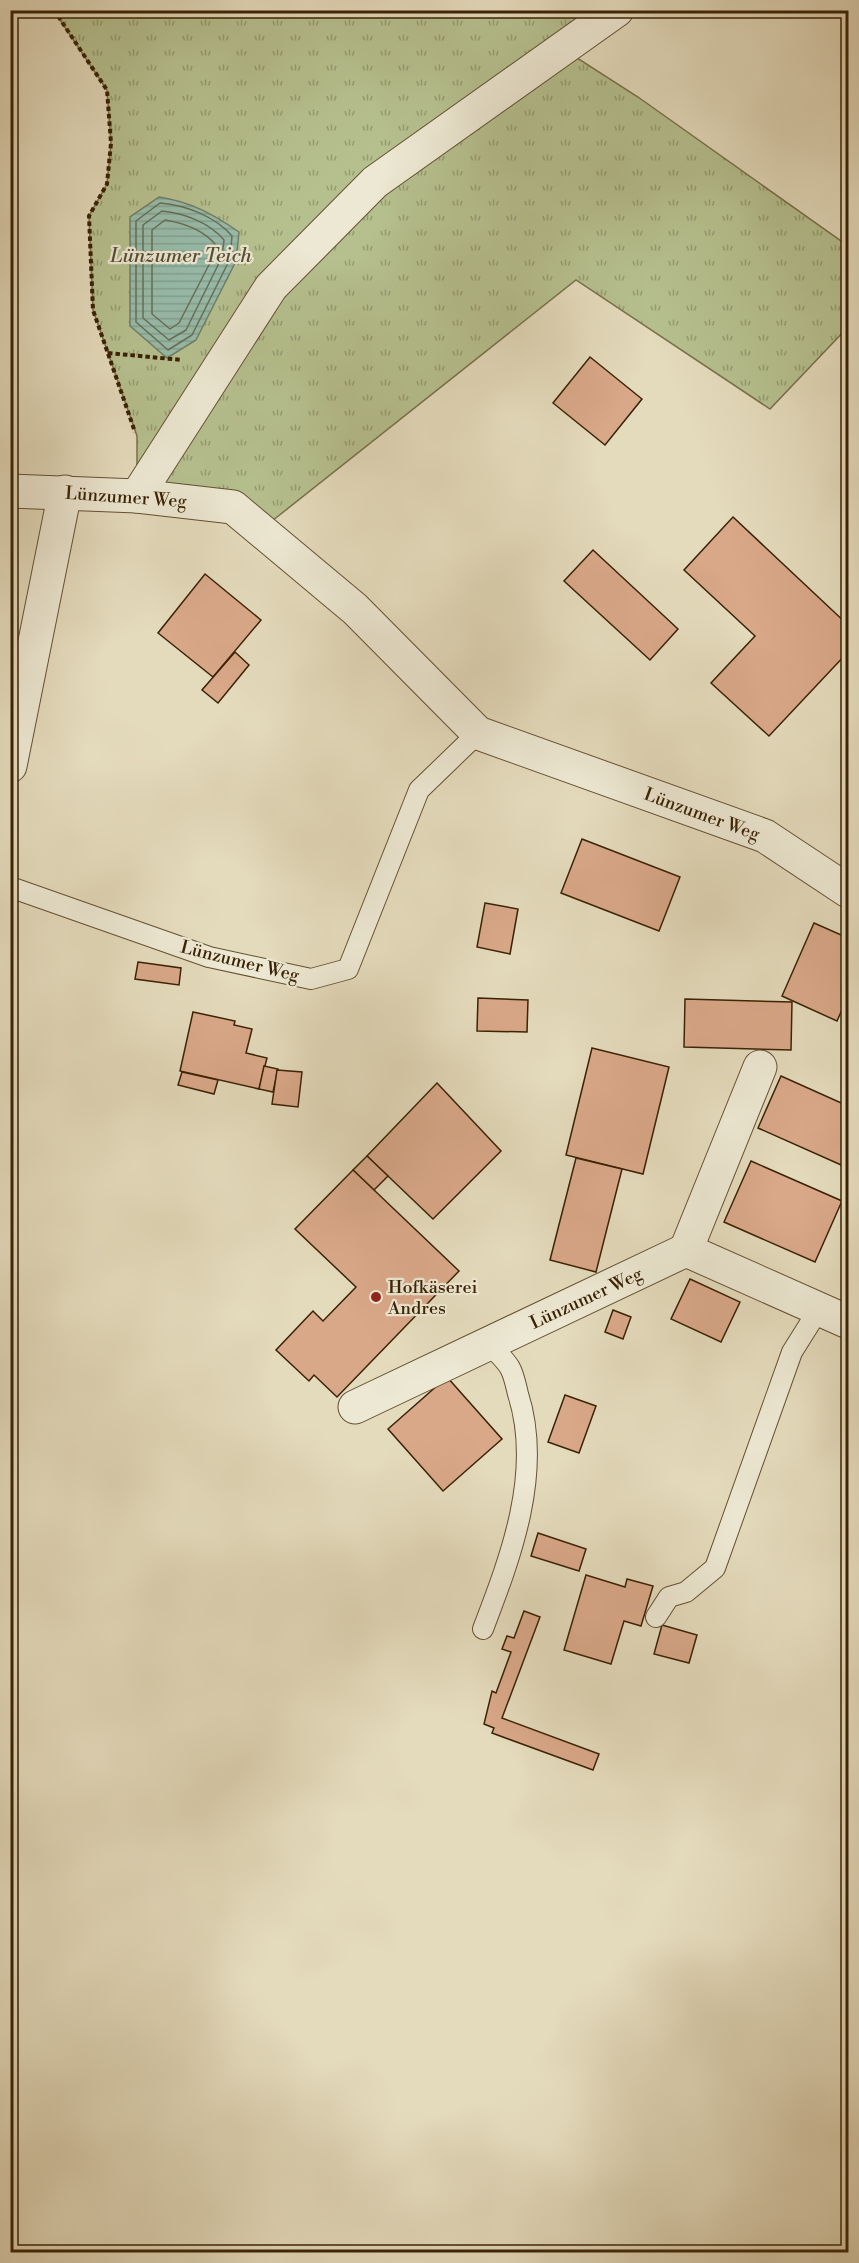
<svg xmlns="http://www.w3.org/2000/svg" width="859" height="2263" viewBox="0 0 859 2263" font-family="'Libre Bodoni',serif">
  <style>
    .grass { fill: url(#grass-tufts); stroke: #78714a; stroke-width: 1.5 }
    .water { fill: url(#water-rules); stroke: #727e68; stroke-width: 1.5 }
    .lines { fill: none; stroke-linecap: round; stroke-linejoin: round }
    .shore { stroke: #686f57; stroke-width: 1.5 }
    .building { fill: #d9a889; stroke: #3a2204; stroke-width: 1.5 }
    .lane-casing { stroke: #645032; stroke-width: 22 }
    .street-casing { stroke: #645032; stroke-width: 35 }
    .path { stroke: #3a2204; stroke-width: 4; stroke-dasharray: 4.5 3; stroke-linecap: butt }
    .lane { stroke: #ede8d3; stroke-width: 20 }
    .street { stroke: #ede8d3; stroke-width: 33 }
    .poi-dot { fill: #8f2418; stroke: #ede8d3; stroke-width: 2 }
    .labels { text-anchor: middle; stroke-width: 4.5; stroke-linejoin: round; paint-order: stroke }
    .street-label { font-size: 18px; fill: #3a2204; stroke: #ede8d3 }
    .poi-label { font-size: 18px; fill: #3a2204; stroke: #ede8d3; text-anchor: start }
    .water-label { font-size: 20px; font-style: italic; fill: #565036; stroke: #ede8d3 }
  </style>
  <defs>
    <pattern id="grass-tufts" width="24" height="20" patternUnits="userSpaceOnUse" patternTransform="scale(1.5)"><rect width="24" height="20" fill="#b6c08f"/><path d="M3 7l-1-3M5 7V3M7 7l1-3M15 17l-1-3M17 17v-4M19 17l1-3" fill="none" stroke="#959c73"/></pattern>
    <pattern id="water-rules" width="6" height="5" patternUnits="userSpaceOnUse" patternTransform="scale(1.5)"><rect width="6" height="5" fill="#97bcaa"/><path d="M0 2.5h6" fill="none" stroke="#83a191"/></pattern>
  </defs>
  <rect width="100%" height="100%" fill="#e4dbbc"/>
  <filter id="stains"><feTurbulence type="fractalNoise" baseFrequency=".00333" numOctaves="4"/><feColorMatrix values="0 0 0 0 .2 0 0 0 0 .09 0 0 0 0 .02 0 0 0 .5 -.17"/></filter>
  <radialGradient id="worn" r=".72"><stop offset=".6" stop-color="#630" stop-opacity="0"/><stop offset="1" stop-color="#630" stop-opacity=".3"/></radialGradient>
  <!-- grass -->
  <path class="grass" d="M54,11H617L563,49L638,97L848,246V327L770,409L576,280L272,521L137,496V436L93,310L89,216L107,184L111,143L107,90Z"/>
  <!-- water -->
  <path class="water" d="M159,197C191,202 213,214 239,232L236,261L196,340L167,358L130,326V217Z"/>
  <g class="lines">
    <!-- shore -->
    <g class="shore">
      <path d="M160,203C186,205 216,217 232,236L230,259L192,335L168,350L136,322V221Z"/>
      <path d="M162,211C184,213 210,223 224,240L222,257L186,330L169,340L143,318V225Z"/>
      <path d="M165,220C183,223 203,230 215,244L214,255L179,323L170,329L152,314V230Z"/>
    </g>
  </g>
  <!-- building -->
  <g class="building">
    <path d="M590,357L642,399L605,445L553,403Z"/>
    <path d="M733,517L848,625V652L769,736L711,683L755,636L684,570Z"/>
    <path d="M593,550L678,629L650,660L564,581Z"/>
    <path d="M205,574L261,620L213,677L158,633Z"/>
    <path d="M235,652L249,665L218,703L202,690Z"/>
    <path d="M582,839L680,877L659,931L561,893Z"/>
    <path d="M485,903L518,909L510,954L477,947Z"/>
    <path d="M814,923L848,938V996L837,1021L782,996Z"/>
    <path d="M138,962L181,968L179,985L135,979Z"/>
    <path d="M478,998L528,1000L527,1032L477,1031Z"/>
    <path d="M685,999L792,1002L791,1050L684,1047Z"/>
    <path d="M193,1012L235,1021L234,1025L252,1029L246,1053L267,1058L259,1089L180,1071Z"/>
    <path d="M592,1048L669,1067L643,1174L566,1155Z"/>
    <path d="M264,1066L278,1069L273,1092L259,1089Z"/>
    <path d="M277,1070L302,1072L298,1107L272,1104Z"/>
    <path d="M182,1072L218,1080L214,1094L178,1085Z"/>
    <path d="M781,1076L848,1106V1168L758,1128Z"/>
    <path d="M437,1083L501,1151L433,1219L367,1156Z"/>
    <path d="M367,1156L388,1176L374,1190L353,1170Z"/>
    <path d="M576,1158L622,1169L596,1272L550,1260Z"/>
    <path d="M751,1161L842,1201L815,1262L724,1222Z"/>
    <path d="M353,1170L459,1271L337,1397L314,1375L309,1381L276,1350L313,1311L323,1321L356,1287L295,1229Z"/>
    <path d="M690,1279L740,1302L721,1342L671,1319Z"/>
    <path d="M613,1310L631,1317L623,1339L605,1332Z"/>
    <path d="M447,1377L502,1439L443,1491L388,1429Z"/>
    <path d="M565,1395L596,1406L579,1453L548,1442Z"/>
    <path d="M538,1533L586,1549L579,1571L531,1556Z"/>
    <path d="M586,1575L625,1587L627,1579L653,1586L641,1626L624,1621L611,1664L564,1650Z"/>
    <path d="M524,1611L540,1617L502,1718L599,1754L593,1770L492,1733L494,1728L484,1724L492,1691L496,1693L511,1652L502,1649L507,1636L514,1638Z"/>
    <path d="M662,1625L697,1635L689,1663L654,1654Z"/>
  </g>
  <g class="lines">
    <defs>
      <g id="lane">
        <path d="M10,887L209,957L311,979L348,969L419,790L478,733"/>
        <path d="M656,1617L669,1597L686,1592L715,1568L792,1352L819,1309"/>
        <path d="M483,1629C511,1556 543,1472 518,1394C516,1386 514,1375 510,1368C505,1359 495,1351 489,1344"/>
      </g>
      <g id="street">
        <path d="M10,491L137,496L233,507L355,609L478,733L765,836L848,891"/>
        <path d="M137,496L271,287L375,182L617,10"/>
        <path d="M10,766L65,492"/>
        <path d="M686,1250L760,1067"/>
        <path d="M355,1407L686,1250L848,1322"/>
      </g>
    </defs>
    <!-- lane casing -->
    <use href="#lane" class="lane-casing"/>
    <!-- street casing -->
    <use href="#street" class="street-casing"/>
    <!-- path -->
    <g class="path">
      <path d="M54,10L107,90L111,143L107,184L89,216L93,310L135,432"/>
      <path d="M108,353L182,360"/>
    </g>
    <!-- lane -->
    <use href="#lane" class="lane"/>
    <!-- street -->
    <use href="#street" class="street"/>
  </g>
  <!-- markers -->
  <circle class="poi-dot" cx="376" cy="1297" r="6"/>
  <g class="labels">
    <!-- street labels -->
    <g class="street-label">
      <text transform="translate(126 497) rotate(4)" y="6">Lünzumer Weg</text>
      <text transform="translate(702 814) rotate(20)" y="6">Lünzumer Weg</text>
      <text transform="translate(240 961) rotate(14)" y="6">Lünzumer Weg</text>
      <text transform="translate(586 1298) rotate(-25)" y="6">Lünzumer Weg</text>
    </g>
    <!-- poi labels -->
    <g class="poi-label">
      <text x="388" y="1293">Hofkäserei<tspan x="388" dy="21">Andres</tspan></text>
    </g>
    <!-- water labels -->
    <g class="water-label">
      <text x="181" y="262">Lünzumer Teich</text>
    </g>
  </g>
  <!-- margin -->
  <rect width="859" height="2263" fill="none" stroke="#e4dbbc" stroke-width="36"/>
  <rect x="12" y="12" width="835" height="2239" fill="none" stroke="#3a2204" stroke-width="3"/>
  <rect x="18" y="18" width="823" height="2227" fill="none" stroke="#3a2204" stroke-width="1.5"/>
  <rect width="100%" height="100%" filter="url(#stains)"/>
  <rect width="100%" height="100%" fill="url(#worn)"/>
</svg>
